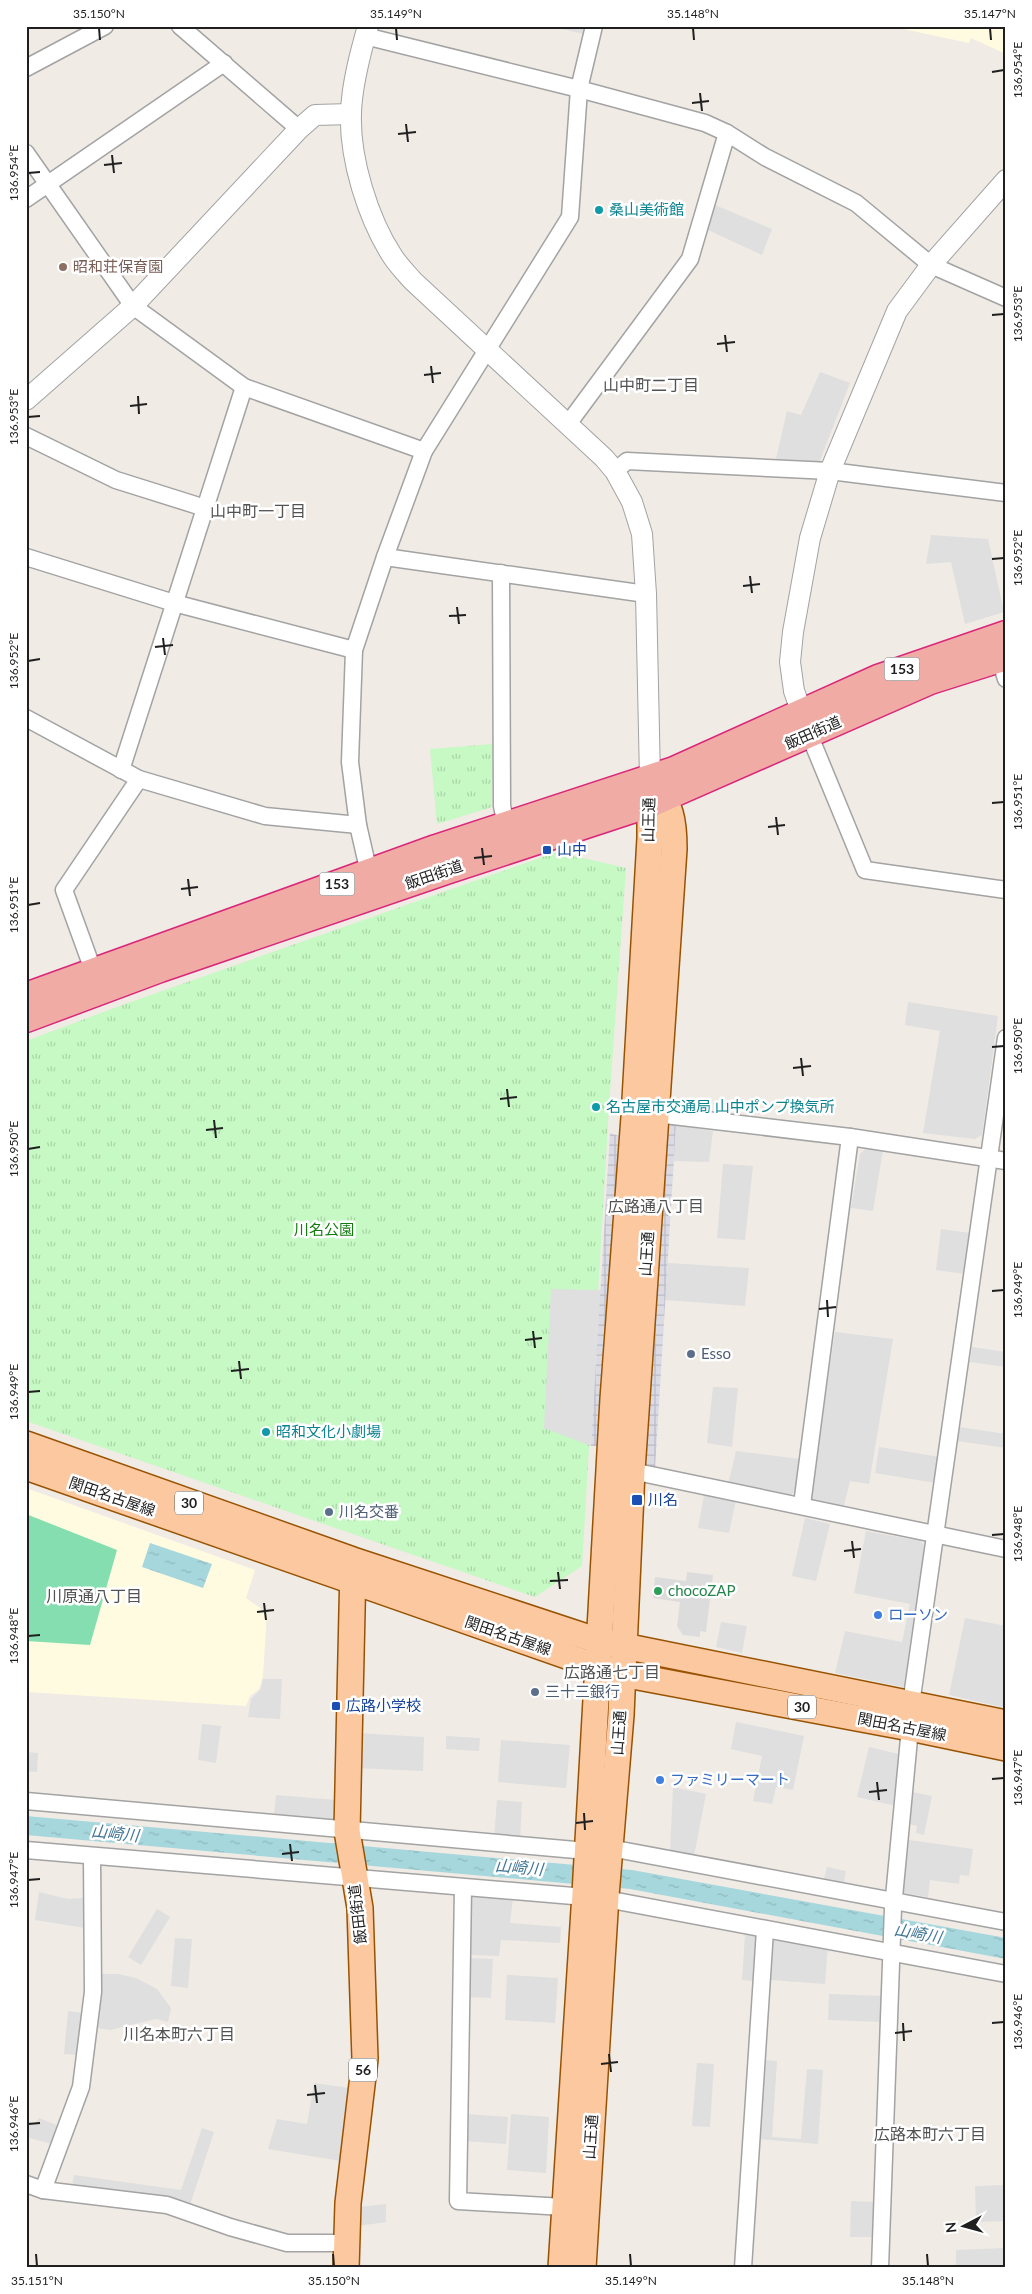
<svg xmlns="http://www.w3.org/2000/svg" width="1032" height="2294" viewBox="0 0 1032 2294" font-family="Lato,'Noto Sans JP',sans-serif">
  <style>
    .residential { fill: #dddcdc }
    .education { fill: #fffbe0 }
    .park { fill: url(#park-tufts) }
    .pitch { fill: #85deb0 }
    .parking { fill: #dfdfdf }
    .plaza { fill: url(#plaza-grid) }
    .water { fill: url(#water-ripples) }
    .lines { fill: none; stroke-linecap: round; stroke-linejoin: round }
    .minor-casing { stroke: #a3a3a3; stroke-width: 19 }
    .tertiary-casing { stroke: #a3a3a3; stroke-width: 22 }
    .primary-casing { stroke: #985302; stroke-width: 28 }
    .trunk-casing { stroke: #d9277a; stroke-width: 29 }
    .minor { stroke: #fff; stroke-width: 16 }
    .tertiary { stroke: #fff; stroke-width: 20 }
    .primary { stroke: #fbc8a0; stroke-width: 25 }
    .trunk { stroke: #f0aba5; stroke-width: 26 }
    .ticks { fill: none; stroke: #1f1f1f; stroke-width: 2 }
    .culture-dot { fill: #0f9aa8; stroke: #fff; stroke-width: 2 }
    .education-dot { fill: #8d6e63; stroke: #fff; stroke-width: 2 }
    .transit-dot { fill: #1a4fb4; stroke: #fff; stroke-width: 2 }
    .service-dot { fill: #5c6f8a; stroke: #fff; stroke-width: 2 }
    .leisure-dot { fill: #2e9e5b; stroke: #fff; stroke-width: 2 }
    .shop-dot { fill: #3f7fe0; stroke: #fff; stroke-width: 2 }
    .labels { text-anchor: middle; stroke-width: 5; stroke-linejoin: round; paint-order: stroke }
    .shield { fill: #fff; stroke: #626262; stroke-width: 1 }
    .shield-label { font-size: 14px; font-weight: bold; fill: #1f1f1f }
    .culture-label { font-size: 15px; fill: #0d838f; stroke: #fff; text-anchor: start }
    .education-label { font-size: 15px; fill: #785e54; stroke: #fff; text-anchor: start }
    .street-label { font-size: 15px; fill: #1f1f1f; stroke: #fff }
    .transit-label { font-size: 15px; fill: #164399; stroke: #fff; text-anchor: start }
    .park-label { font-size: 15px; fill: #127d0d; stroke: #fff }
    .service-label { font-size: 15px; fill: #4e5e75; stroke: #fff; text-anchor: start }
    .leisure-label { font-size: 15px; fill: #27864d; stroke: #fff; text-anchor: start }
    .shop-label { font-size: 15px; fill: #366cbe; stroke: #fff; text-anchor: start }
    .neighbourhood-label { font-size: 16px; fill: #525252; stroke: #fff }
    .water-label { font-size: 16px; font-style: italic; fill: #437796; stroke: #fff }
    .neatline { fill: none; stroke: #1f1f1f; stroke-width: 2 }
    .ticks-label { font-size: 12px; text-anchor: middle; fill: #1f1f1f }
  </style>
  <defs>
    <pattern id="park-tufts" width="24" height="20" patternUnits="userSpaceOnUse" patternTransform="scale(1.25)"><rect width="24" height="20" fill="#c6f9c3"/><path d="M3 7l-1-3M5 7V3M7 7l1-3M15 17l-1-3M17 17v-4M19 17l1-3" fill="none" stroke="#aad5a7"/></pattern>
    <pattern id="plaza-grid" width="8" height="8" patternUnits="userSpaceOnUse" patternTransform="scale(1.25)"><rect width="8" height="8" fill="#dadbe5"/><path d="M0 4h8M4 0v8" fill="none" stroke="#bbbcc4"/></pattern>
    <pattern id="water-ripples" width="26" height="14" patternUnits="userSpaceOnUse" patternTransform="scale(1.25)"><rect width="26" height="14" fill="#a6d7dd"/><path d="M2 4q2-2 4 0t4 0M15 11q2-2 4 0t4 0" fill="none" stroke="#8eb8bd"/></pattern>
  </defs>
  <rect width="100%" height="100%" fill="#f0ebe5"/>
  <!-- residential -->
  <path class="residential" d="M687,1572L713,1575L706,1632L700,1631V1637L683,1635L677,1626L680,1602L653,1598L655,1577L686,1581Z"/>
  <!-- education -->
  <g class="education">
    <path d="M889,26H1006V54L971,38L969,43Z"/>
    <path d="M26,1488L255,1570L246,1598L267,1613L263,1676L259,1689L250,1696L246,1706L26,1692Z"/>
  </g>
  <!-- park -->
  <g class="park">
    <path d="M493,744L492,807L437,824L430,749Z"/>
    <path d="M557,852L626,868L609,1107L582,1566L535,1597L26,1421V1041L125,1004Z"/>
  </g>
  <!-- pitch -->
  <path class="pitch" d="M26,1514L117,1550L90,1645L26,1641Z"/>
  <!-- parking -->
  <g class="parking">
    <path d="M549,26H586L584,34Z"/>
    <path d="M715,205L772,229L762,255L708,230Z"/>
    <path d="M820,372L850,383L819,463L776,459L787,411L801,415Z"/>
    <path d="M931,535L988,539L1004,612L965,624L951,562L926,564Z"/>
    <path d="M908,1002L998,1016L982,1135L975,1139L923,1133L940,1031L905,1025Z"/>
    <path d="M676,1125L713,1131L709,1162L674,1161Z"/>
    <path d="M866,1148L883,1150L873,1211L851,1208L860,1154Z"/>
    <path d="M723,1164L753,1166L745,1240L717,1238Z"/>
    <path d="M941,1229L970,1233L965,1274L936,1270Z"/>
    <path d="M668,1263L749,1268L745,1306L665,1300Z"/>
    <path d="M551,1289L601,1290L591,1446L544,1428Z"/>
    <path d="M835,1332L893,1339L869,1484L850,1481L843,1510L814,1504L810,1497Z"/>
    <path d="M972,1347L1006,1352V1367L970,1362Z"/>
    <path d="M713,1387L738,1388L732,1447L707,1443Z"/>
    <path d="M959,1427L1006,1434V1448L957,1441Z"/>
    <path d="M879,1447L940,1457L935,1483L875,1473Z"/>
    <path d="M736,1451L800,1459L794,1492L788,1498L728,1485Z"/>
    <path d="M704,1495L736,1500L729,1533L698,1528Z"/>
    <path d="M805,1518L830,1524L816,1581L792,1576Z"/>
    <path d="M866,1531L920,1541L925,1546L908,1688L835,1673L845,1631L902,1642L910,1604L854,1593Z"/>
    <path d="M965,1618L1006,1626V1708L949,1695Z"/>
    <path d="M721,1622L747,1626L742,1653L716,1647Z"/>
    <path d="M263,1679H282L280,1719L248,1717L251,1699L261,1689Z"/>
    <path d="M736,1722L804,1736L793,1790L776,1787L772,1804L753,1801L762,1756L731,1749Z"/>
    <path d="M202,1724L221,1726L216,1763L198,1760Z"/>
    <path d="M357,1733L424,1737L423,1771L355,1768Z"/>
    <path d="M446,1736L480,1738L479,1751L446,1749Z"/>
    <path d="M501,1740L570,1745L566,1788L498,1782Z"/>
    <path d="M869,1747L899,1754L896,1806L857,1797Z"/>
    <path d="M26,1752L38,1753L37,1772L26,1771Z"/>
    <path d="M673,1787L706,1794L694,1856L670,1852Z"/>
    <path d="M912,1792L932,1796L924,1835L916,1833L917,1826L909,1824Z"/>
    <path d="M276,1795L336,1800L334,1819L274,1815Z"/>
    <path d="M497,1800L522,1802L520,1840L494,1838Z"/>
    <path d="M909,1840L973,1849L969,1876L960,1875L959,1884L930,1880L928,1897L903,1893Z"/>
    <path d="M827,1867L846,1871L843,1887L823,1883Z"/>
    <path d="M39,1892L68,1899L84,1898L85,1928L35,1920Z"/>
    <path d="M472,1896L513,1899L510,1923L561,1927L560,1943L501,1940L499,1956L470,1955Z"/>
    <path d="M157,1909L170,1917L141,1965L128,1957Z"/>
    <path d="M745,1935H754L758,1940L755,1981L742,1980Z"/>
    <path d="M175,1938L192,1939L188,1988L171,1986Z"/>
    <path d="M771,1938L828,1944L825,1984L771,1980Z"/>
    <path d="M469,1958L493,1959L491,1998L467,1997Z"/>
    <path d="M101,1974H118L136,1978L157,1989L171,2008L168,2022L156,2019L110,2030L96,2028Z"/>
    <path d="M507,1975L558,1978L555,2023L505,2020Z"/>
    <path d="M829,1994L884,1996L882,2022L828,2020Z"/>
    <path d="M68,2011L83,2013L79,2055L64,2054Z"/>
    <path d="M766,2060L777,2061L772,2137L801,2139L807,2069L823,2070L818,2144L759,2139Z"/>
    <path d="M697,2063L714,2064L710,2127L692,2126Z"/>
    <path d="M314,2083L349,2088L341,2161L268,2149L277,2119L307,2124Z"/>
    <path d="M466,2114L508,2117L506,2144L464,2141Z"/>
    <path d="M511,2114L549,2117L546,2173L507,2170Z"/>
    <path d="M39,2118L59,2126L52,2144L26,2137V2121L35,2124Z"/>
    <path d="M202,2128L214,2132L190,2205L72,2187L74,2175L181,2190Z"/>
    <path d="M1006,2185V2221L976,2222L975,2186Z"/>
    <path d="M851,2201L875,2202L874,2237H850Z"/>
    <path d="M386,2204V2222L358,2226L359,2207Z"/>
    <path d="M1006,2248V2268H956V2250Z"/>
  </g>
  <!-- plaza -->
  <g class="plaza">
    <path d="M672,1125H676L655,1469L646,1464L645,1454L667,1127Z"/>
    <path d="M610,1133L619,1136L621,1143L599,1446H591Z"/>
  </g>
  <!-- water -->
  <g class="water">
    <path d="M150,1543L212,1564L203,1588L142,1567Z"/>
    <path d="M26,1816L632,1870L1006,1938V1959L630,1889L26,1835Z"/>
  </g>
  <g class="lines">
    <defs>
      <g id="minor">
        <path d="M180,26L299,129"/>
        <path d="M365,36L579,89L705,123L727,133L765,157L856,203L931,265L1006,298"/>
        <path d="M26,68L105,26"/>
        <path d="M26,153L133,306L244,387L424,451"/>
        <path d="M26,199L224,63"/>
        <path d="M568,424L690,259L727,133"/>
        <path d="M26,436L116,480L205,508"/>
        <path d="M615,471L627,461L830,471L1006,493"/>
        <path d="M26,557L174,603L354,650"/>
        <path d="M385,557L646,594"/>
        <path d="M501,573L502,806L506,825"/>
        <path d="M1000,659L1006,679"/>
        <path d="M26,718L139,779L265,816L358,825"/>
        <path d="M809,734L865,870L1006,890"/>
        <path d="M121,770L244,387"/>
        <path d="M369,873L358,825L350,762L354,650L385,557L424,451L570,217L579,89L594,26"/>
        <path d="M93,970L64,890L139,779"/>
        <path d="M656,1114L850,1137L1006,1161"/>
        <path d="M632,1471L1006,1549"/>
        <path d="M802,1505L850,1137"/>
        <path d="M911,1704L1006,1038"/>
        <path d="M26,1801L587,1851"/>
        <path d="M610,1848L1006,1922"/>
        <path d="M26,1850L585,1897"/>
        <path d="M463,1888L458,2201L564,2207"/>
        <path d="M606,1899L1006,1974"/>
        <path d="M26,2184L43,2190L167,2205L230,2227L287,2243H347"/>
        <path d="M43,2190L81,2087L93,1992L92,1856"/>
        <path d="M743,2268L765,1930"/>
        <path d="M880,2268L893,1908L910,1728"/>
      </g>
      <g id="tertiary">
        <path d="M368,26C360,54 352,84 351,112C349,158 368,219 393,257C399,266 406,273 413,281L604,458L615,471L632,502L642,534L646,594L650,778"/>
        <path d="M26,400L133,306L299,129L315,115L351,114"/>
        <path d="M802,713L794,691L790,662L793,632L810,538L830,471L897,311L931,265L1006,180"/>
      </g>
      <g id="primary">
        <path d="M26,1444L353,1560L599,1641L1006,1723"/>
        <path d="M26,1467L598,1667L622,1674L910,1728L1006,1748"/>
        <path d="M346,2268L348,2203L365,2059L360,1908L347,1831L353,1567"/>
        <path d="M561,2268L585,1894L613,1399L634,1117L650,838V783"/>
        <path d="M583,2268L606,1896L621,1715L632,1471L674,849C674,820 671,805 653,782"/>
      </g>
      <g id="trunk">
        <path d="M26,996L436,848L674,770L878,678L1006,634"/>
        <path d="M26,1019L160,969L446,871L650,804L930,681L1006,657"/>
      </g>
    </defs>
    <!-- minor casing -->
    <use href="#minor" class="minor-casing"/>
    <!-- tertiary casing -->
    <use href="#tertiary" class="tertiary-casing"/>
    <!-- primary casing -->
    <use href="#primary" class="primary-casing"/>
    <!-- trunk casing -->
    <use href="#trunk" class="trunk-casing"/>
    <!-- minor -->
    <use href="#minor" class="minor"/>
    <!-- tertiary -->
    <use href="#tertiary" class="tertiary"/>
    <!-- primary -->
    <use href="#primary" class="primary"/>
    <!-- trunk -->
    <use href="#trunk" class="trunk"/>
  </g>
  <!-- ticks -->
  <path class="ticks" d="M99,28L100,40M396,28L397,40M693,28L694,40M990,28L991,40M992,72L1004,70M700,93L702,111M692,103L709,101M406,124L408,142M398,134L416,132M112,155L114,173M104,165L122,163M28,173L40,172M992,315L1004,314M725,335L727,352M717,344L735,342M431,366L433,383M424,375L441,373M138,396L139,414M130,406L147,404M28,417L40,416M992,559L1004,558M750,576L752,593M743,586L760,584M457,607L459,624M449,616L466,615M163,638L165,655M155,647L173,645M28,661L40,659M992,803L1004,802M776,817L778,835M768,827L785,825M482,848L484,865M474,858L492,856M188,879L190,896M181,889L198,887M28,905L40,903M992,1047L1004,1046M801,1058L803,1076M793,1068L811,1066M507,1089L509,1107M500,1099L517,1097M214,1120L216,1138M206,1130L223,1128M28,1149L40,1147M992,1291L1004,1290M827,1300L828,1317M819,1309L836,1307M533,1331L535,1348M525,1340L542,1338M239,1361L241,1379M231,1371L249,1369M28,1392L40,1391M992,1535L1004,1534M852,1541L854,1558M844,1551L861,1549M558,1572L560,1589M550,1581L568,1580M264,1603L266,1620M257,1612L274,1610M28,1636L40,1635M992,1779L1004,1778M877,1782L879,1800M869,1792L887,1790M584,1813L585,1830M576,1823L593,1821M290,1844L292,1861M282,1854L299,1852M28,1880L40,1879M903,2023L904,2041M992,2023L1004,2022M895,2033L912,2031M609,2054L611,2072M601,2064L618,2062M315,2085L317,2103M307,2095L325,2093M28,2124L40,2123M36,2254L37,2266M333,2254L334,2266M630,2254L631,2266M927,2254L928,2266"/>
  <!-- markers -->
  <g class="culture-dot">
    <circle cx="599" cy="210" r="5"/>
    <circle cx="596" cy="1107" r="5"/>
    <circle cx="266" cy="1432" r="5"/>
  </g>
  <circle class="education-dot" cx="63" cy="267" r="5"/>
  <g class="transit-dot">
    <rect x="542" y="845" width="10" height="10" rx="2.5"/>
    <rect x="631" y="1494" width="12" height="12" rx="2.5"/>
    <rect x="331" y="1701" width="10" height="10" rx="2.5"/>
  </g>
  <g class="service-dot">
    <circle cx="691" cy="1354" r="5"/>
    <circle cx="329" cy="1512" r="5"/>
    <circle cx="535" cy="1692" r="5"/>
  </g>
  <circle class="leisure-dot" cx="658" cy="1591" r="5"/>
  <g class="shop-dot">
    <circle cx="878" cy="1615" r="5"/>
    <circle cx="660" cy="1780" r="5"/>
  </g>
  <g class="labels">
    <!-- shield labels -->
    <g class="shield">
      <rect x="884.5" y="657.5" width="35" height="23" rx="4"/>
      <rect x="319.5" y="872.5" width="35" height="23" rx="4"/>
      <rect x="175" y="1491.5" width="28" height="23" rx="4"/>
      <rect x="788" y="1695.5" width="28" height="23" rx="4"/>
      <rect x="349" y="2058.5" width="28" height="23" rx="4"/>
    </g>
    <g class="shield-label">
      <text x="902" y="674">153</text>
      <text x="337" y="889">153</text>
      <text x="189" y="1508">30</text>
      <text x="802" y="1712">30</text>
      <text x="363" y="2075">56</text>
    </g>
    <!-- culture labels -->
    <g class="culture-label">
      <text x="609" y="215">桑山美術館</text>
      <text x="606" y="1112">名古屋市交通局 山中ポンプ換気所</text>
      <text x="276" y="1437">昭和文化小劇場</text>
    </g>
    <!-- education labels -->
    <g class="education-label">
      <text x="73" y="272">昭和荘保育園</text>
    </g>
    <!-- street labels -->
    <g class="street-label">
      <text transform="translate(813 733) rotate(-24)" y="5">飯田街道</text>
      <text transform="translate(649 820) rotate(-89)" y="5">山王通</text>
      <text transform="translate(434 875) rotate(-19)" y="5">飯田街道</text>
      <text transform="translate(647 1254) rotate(-86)" y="5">山王通</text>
      <text transform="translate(112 1497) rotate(19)" y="5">関田名古屋線</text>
      <text transform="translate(508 1636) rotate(19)" y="5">関田名古屋線</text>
      <text transform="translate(902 1727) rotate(11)" y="5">関田名古屋線</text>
      <text transform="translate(619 1733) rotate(-86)" y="5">山王通</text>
      <text transform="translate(358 1914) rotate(-97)" y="5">飯田街道</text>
      <text transform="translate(591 2137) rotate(-86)" y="5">山王通</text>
    </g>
    <!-- transit labels -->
    <g class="transit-label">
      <text x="557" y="855">山中</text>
      <text x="648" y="1505">川名</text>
      <text x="346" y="1711">広路小学校</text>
    </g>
    <!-- park labels -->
    <g class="park-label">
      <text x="324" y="1235">川名公園</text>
    </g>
    <!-- service labels -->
    <g class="service-label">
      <text x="701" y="1359">Esso</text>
      <text x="339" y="1517">川名交番</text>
      <text x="545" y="1697">三十三銀行</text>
    </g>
    <!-- leisure labels -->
    <g class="leisure-label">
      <text x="668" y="1596">chocoZAP</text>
    </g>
    <!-- shop labels -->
    <g class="shop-label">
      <text x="888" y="1620">ローソン</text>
      <text x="670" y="1785">ファミリーマート</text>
    </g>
    <!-- neighbourhood labels -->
    <g class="neighbourhood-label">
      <text x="651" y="391">山中町二丁目</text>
      <text x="258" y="517">山中町一丁目</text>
      <text x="656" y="1212">広路通八丁目</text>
      <text x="94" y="1602">川原通八丁目</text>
      <text x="612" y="1678">広路通七丁目</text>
      <text x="179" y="2040">川名本町六丁目</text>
      <text x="930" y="2140">広路本町六丁目</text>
    </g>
    <!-- water labels -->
    <g class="water-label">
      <text transform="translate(115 1833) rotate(6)" y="6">山崎川</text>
      <text transform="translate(519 1867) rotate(5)" y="6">山崎川</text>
      <text transform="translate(918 1933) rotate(10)" y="6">山崎川</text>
    </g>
  </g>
  <!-- border -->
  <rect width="1032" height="2294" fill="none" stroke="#ffffff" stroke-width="55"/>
  <!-- north arrow -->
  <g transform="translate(964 2226) rotate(264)" stroke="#ffffff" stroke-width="4" paint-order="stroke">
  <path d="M0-4L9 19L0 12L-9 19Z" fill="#1f1f1f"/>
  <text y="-8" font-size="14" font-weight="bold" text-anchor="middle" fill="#1f1f1f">N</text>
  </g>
  <rect x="28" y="28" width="976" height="2238" class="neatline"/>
  <g class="ticks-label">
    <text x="99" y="18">35.150°N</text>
    <text x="396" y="18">35.149°N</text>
    <text x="693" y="18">35.148°N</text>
    <text x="990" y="18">35.147°N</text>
    <text transform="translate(1018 70) rotate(-90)" y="4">136.954°E</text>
    <text transform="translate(14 173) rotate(-90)" y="4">136.954°E</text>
    <text transform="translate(1018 314) rotate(-90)" y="4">136.953°E</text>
    <text transform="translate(14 417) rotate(-90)" y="4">136.953°E</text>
    <text transform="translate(1018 558) rotate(-90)" y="4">136.952°E</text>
    <text transform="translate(14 661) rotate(-90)" y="4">136.952°E</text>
    <text transform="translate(1018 802) rotate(-90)" y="4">136.951°E</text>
    <text transform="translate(14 905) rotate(-90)" y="4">136.951°E</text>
    <text transform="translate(1018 1046) rotate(-90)" y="4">136.950°E</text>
    <text transform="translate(14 1149) rotate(-90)" y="4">136.950°E</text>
    <text transform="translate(1018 1290) rotate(-90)" y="4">136.949°E</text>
    <text transform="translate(14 1392) rotate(-90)" y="4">136.949°E</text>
    <text transform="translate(1018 1534) rotate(-90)" y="4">136.948°E</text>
    <text transform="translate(14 1636) rotate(-90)" y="4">136.948°E</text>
    <text transform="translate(1018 1778) rotate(-90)" y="4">136.947°E</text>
    <text transform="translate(14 1880) rotate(-90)" y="4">136.947°E</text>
    <text transform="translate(1018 2022) rotate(-90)" y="4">136.946°E</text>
    <text transform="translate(14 2124) rotate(-90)" y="4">136.946°E</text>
    <text x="37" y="2285">35.151°N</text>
    <text x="334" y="2285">35.150°N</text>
    <text x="631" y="2285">35.149°N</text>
    <text x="928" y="2285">35.148°N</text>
  </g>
</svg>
